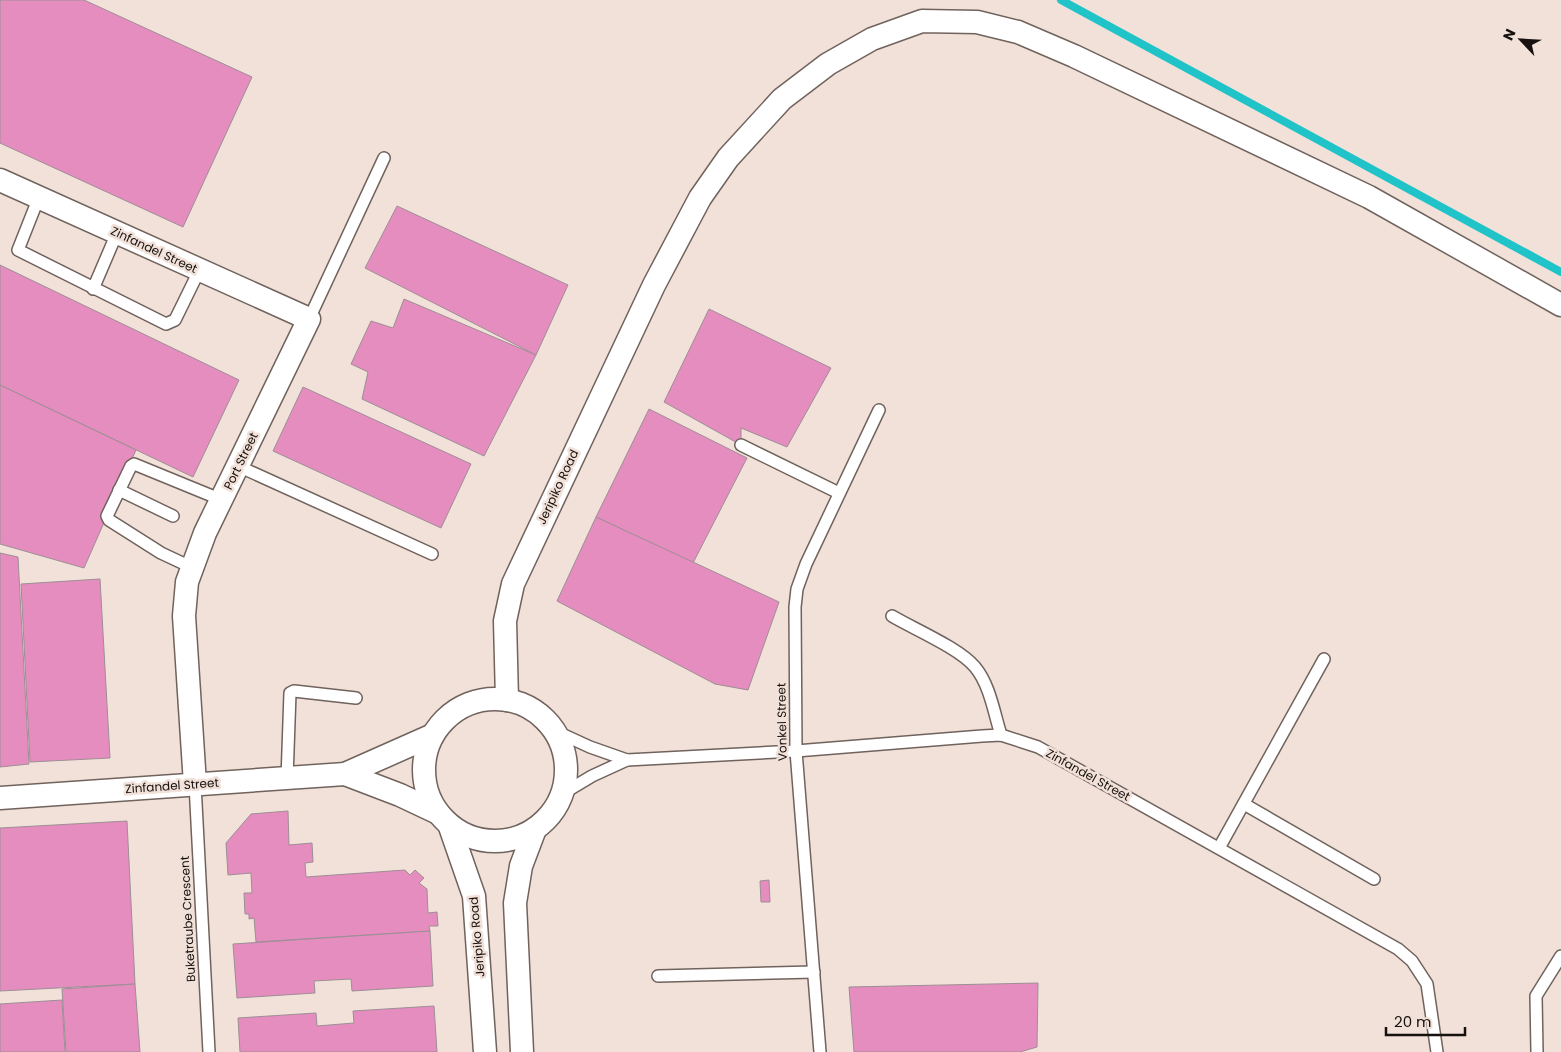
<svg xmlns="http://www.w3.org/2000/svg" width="1561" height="1052" viewBox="0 0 1561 1052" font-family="Poppins,sans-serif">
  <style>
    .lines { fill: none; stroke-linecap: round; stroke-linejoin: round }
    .stream { stroke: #20c3c7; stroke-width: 8 }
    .building { fill: #e58dbe; stroke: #9d8e95 }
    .lane-casing { stroke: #70625c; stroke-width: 14 }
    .street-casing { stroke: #70625c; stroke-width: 25 }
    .lane { stroke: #fff; stroke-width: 11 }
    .street { stroke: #fff; stroke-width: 22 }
    .labels { text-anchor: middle; stroke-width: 5; stroke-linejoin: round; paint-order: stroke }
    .street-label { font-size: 12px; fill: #16110e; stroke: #f1e1d9 }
  </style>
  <rect width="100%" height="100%" fill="#f1e1d9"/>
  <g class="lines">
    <!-- stream -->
    <path class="stream" d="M1061,0L1561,272"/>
  </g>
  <!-- building -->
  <g class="building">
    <path d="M0,0H84L252,77L183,227L0,143Z"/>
    <path d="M397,206L568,285L536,355L365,268Z"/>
    <path d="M0,265L239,380L193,477L0,385Z"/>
    <path d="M404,299L536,355L484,456L362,399L368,372L351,364L371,321L393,328Z"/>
    <path d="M709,309L831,368L787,447L741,428V445L664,402Z"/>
    <path d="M0,385L136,450L84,568L0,544Z"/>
    <path d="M303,387L471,464L441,528L273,451Z"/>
    <path d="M649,409L747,458L693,563L596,517Z"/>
    <path d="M596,517L779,602L748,690L715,684L557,601Z"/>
    <path d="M0,553L18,557L29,764L0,767Z"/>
    <path d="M100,579L110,758L30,762L21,584Z"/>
    <path d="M288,811L289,845L312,843L313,862L305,863L306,877L405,870L410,875L415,870L424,878L419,883L427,889L428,913L437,912L438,926H429L430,931L256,942L254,918L249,919V914H245L244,893H252L251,873L228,875L226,843L251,814Z"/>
    <path d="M127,821L135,984L0,991V828Z"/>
    <path d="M769,880L770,902H761L760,881Z"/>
    <path d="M430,931L433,986L352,991L351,979L314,981L315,993L237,998L233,944Z"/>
    <path d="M1038,983L1037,1047L1020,1052H854L849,987Z"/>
    <path d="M135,984L140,1052H66L62,989Z"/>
    <path d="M62,1000L65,1052H0V1004Z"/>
    <path d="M434,1006L437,1052H240L238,1018L316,1013L317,1026L354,1023L353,1011Z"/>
  </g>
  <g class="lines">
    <defs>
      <g id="lane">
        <path d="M39,197L18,250L166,324L175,320L199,271"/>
        <path d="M93,289L117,233"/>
        <path d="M309,319L384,158"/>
        <path d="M741,445L839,493"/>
        <path d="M238,466L432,554"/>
        <path d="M119,490L173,516"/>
        <path d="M193,568L161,553L109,520L107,516L131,466L134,464L222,500"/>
        <path d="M892,616C914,629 959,648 975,667C990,685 994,713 1001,735"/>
        <path d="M553,730L590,747L627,760"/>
        <path d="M287,779L290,693L294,691L356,698"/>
        <path d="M195,784L209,1052"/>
        <path d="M562,794L592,776L627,760L796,751L982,736L1001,735L1038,747L1398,949L1412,961L1427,984L1437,1052"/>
        <path d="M1244,804L1374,879"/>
        <path d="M1219,848L1324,659"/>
        <path d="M658,976L814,972"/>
        <path d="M820,1052L796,751L795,607L797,589L806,564L879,410"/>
        <path d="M1537,1052L1536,996L1561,956"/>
      </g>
      <g id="street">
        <path d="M0,180L309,319L205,533L187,582L184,616L195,784"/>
        <circle cx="495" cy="770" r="71"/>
        <path d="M507,700L505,621L513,584L654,285L700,198L728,158L782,99L828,64L872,39L922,21L977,22L1018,32L1074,56L1369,197L1561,305"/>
        <path d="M345,774L400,795L436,812"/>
        <path d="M0,798L345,774L433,735"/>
        <path d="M450,827L474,896L485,1052"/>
        <path d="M522,1052L515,903L521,866L535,829"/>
      </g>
    </defs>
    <!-- lane casing -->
    <use href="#lane" class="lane-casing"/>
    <!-- street casing -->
    <use href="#street" class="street-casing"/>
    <!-- lane -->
    <use href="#lane" class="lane"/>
    <!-- street -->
    <use href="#street" class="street"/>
  </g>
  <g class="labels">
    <!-- street labels -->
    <g class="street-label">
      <text transform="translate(154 250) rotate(25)" y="4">Zinfandel Street</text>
      <text transform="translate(241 461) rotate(-64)" y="4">Port Street</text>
      <text transform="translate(558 487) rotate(-65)" y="4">Jeripiko Road</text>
      <text transform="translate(782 722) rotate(-91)" y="4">Vonkel Street</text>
      <text transform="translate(1088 775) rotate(29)" y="4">Zinfandel Street</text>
      <text transform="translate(172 786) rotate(-4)" y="4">Zinfandel Street</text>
      <text transform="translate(188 919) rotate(-93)" y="4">Buketraube Crescent</text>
      <text transform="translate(477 937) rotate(-95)" y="4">Jeripiko Road</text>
    </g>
  </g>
  <!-- north arrow -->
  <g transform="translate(1521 40) rotate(295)" stroke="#f1e1d9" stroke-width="4" paint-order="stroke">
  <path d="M0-4L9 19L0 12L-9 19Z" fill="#16110e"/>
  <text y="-8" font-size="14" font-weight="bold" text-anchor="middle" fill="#16110e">N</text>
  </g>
  <!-- scale -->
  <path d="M1386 1027v8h79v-8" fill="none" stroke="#16110e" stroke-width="2.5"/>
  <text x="1394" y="1027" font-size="15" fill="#16110e" stroke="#f1e1d9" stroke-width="4" paint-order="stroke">20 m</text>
</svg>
